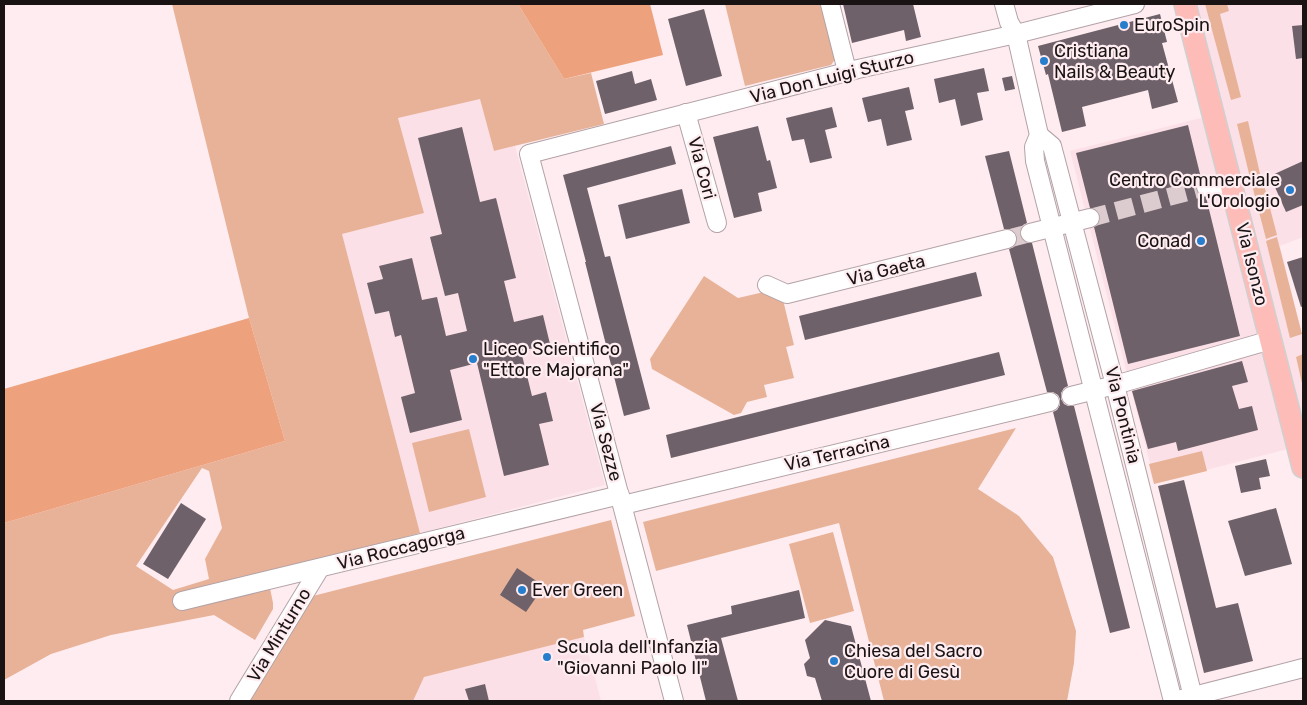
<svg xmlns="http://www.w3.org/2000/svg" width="1307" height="705" viewBox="0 0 1307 705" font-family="Rubik,sans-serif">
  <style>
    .built { fill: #fce0e7 }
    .green { fill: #e8b298; fill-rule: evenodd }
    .forest { fill: #eda27d }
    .building { fill: #6e6169 }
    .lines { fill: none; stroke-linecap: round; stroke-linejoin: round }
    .minor-tunnel { stroke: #dccbcf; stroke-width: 18; stroke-dasharray: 18 9; stroke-linecap: butt }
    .minor-casing { stroke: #b3a2a6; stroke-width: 20 }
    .major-casing { stroke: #d1d0d0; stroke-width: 24 }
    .minor { stroke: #fff; stroke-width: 18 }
    .major { stroke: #febcb9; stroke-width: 21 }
    .poi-dot { fill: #267ecc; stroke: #feecf0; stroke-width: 2 }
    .labels { text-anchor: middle; stroke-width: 4.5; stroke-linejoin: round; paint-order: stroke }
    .poi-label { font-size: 18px; fill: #191314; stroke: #feecf0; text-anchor: start }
    .street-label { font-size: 18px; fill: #191314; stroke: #feecf0 }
  </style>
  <rect width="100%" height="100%" fill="#feecf0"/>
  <!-- built -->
  <g class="built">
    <path d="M1176,4H1303V237L1280,246L1303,339V354L1296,357L1303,388V445L1155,483L1070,151L1205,117Z"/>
    <path d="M480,98L494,151L515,146L605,485L420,533L342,234L424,213L398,118Z"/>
    <path d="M584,637L601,701H413L423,677Z"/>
  </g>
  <!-- green -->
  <g class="green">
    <path d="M172,4H518L564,79L591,73L604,124L494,151L480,99L398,118L424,213L342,234L420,533L267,573L273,603V609L255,640L214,615L111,635L51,654L4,680V523L285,441L249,318ZM202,468L209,471L222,528L205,559L209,579L173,590L136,566Z"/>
    <path d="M725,4H823L836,58L831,65L745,86Z"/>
    <path d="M1205,4H1227L1229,11L1220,14L1241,97L1231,100Z"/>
    <path d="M1248,121L1261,178L1251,182L1237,124Z"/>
    <path d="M1263,181L1277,235L1266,239L1252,185Z"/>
    <path d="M1277,237L1302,334L1290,338L1266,241Z"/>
    <path d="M704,276L738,298L764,292L783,300L794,345L786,347L794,378L764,385L767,397L747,402L741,413L734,415L652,369L650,359Z"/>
    <path d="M1303,354V388L1296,357Z"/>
    <path d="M1016,428L978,489L1019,516L1053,557L1076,631L1074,663L1067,701H884L839,523L656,571L643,522Z"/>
    <path d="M469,429L486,497L429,512L412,443Z"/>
    <path d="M1202,451L1207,471L1154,484L1149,464Z"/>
    <path d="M611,520L635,616L583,630L584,637L424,677L413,701H248L309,597Z"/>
    <path d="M833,532L854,611L810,623L789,544Z"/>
  </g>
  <!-- forest -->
  <g class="forest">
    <path d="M518,4H650L663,55L564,79Z"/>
    <path d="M249,318L285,441L4,523V389Z"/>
  </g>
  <!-- building -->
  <g class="building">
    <path d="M843,4H913L921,37L906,41L904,30L852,43Z"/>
    <path d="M704,9L722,76L686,86L668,19Z"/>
    <path d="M1160,14L1167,42L1162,43L1178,102L1152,109L1148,90L1082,107L1086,126L1062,132L1048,74L1046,75L1038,46Z"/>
    <path d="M1303,25V58L1296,59L1292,26Z"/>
    <path d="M984,68L989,91L977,93L983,120L961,126L955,99L939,103L934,79Z"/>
    <path d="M632,71L635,84L651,79L657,100L605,114L596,81Z"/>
    <path d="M1012,76L1015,89L1005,91L1002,78Z"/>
    <path d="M909,87L914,109L905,111L912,140L887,146L881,119L868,122L862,98Z"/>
    <path d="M832,107L837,127L825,130L832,158L810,163L804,139L792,141L786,118Z"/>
    <path d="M1188,125L1201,178L1196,183V190L1198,194L1202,197H1206L1240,336L1128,364L1094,227L1098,225L1100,221V216L1097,210L1093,208H1090L1076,153Z"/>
    <path d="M758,126L767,161L770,160L777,188L758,193L762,211L734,218L713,137Z"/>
    <path d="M462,127L480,202L496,198L516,278L504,281L514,322L543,315L550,344L521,351L532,396L546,392L553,421L539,424L549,465L504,476L477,363L450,370L462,420L410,433L401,397L415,393L401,335L395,337L389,311L375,314L367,283L383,279L379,266L412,258L422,300L437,297L446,336L467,331L458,293L445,296L430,237L442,234L418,138Z"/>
    <path d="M671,146L676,164L587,188L605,257L610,256L650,409L624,416L585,262H586L563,175Z"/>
    <path d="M1009,151L1027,223L1023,225L1020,230V236L1023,241L1027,243H1032L1068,386L1064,388L1061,393V399L1064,404L1068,406H1074L1130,628L1110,633L1053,412L1057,410L1060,405V399L1058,395L1053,392H1047L1009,249L1014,247L1017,242V236L1014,231L1010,229H1004L985,156Z"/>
    <path d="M1303,161V205L1286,212L1270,176Z"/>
    <path d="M682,189L690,223L626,239L618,205Z"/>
    <path d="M1303,257V306L1301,307L1287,262Z"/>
    <path d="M976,272L982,296L805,340L799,316Z"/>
    <path d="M999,352L1005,375L671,458L666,435Z"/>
    <path d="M1242,361L1248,382L1232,386L1239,409L1252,406L1258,430L1178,451L1176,442L1148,449L1132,391Z"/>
    <path d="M1266,459L1270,476L1259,478L1261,489L1241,493L1235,466Z"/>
    <path d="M1184,480L1216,608L1238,603L1253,661L1204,673L1158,486Z"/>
    <path d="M181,503L206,519L168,579L143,564Z"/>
    <path d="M1276,508L1292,564L1245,576L1228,521Z"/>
    <path d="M517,568L544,586L526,612L500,595Z"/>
    <path d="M799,590L805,618L721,638L738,701H706L687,625L732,614L731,606Z"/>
    <path d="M825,620L851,626L871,701H822L815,678L807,676L804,664L810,658L805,640Z"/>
    <path d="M485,684L489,701H469L465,689Z"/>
  </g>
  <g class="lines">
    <!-- minor-tunnel -->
    <g class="minor-tunnel">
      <path d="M1090,218L1206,187"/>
      <path d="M1007,239L1030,233"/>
    </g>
    <defs>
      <g id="minor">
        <path d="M830,4L847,71"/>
        <path d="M1004,4L1009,22L1016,34L1039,135L1034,147L1035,161L1173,701"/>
        <path d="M686,113L717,223"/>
        <path d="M1039,135L1052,146L1115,385L1194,701"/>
        <path d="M1206,187L1231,182"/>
        <path d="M1030,233L1090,218"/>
        <path d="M767,285L787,294L1007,239"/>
        <path d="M1071,396L1115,385L1271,340"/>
        <path d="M623,505L1050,402"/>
        <path d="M182,601L620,495"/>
        <path d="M1182,699L1303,668"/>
        <path d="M239,701L320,568"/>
        <path d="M674,701L529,154L858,69L1016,34L1135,4"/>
      </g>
      <path id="major" d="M1185,4L1303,467"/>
    </defs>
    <!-- minor casing -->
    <use href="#minor" class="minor-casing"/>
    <!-- major casing -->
    <use href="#major" class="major-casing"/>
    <!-- minor -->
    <use href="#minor" class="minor"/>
    <!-- major -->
    <use href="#major" class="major"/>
  </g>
  <!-- markers -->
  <g class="poi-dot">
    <circle cx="1124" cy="25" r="5"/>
    <circle cx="1044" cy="61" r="5"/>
    <circle cx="1290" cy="190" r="5"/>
    <circle cx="1201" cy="241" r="5"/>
    <circle cx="473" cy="359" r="5"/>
    <circle cx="522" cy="590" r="5"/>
    <circle cx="547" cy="657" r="5"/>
    <circle cx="834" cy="661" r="5"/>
  </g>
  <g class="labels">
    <!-- poi labels -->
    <g class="poi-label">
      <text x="1134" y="31">EuroSpin</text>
      <text x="1054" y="57">Cristiana<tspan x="1054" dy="21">Nails &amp; Beauty</tspan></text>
      <text x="1280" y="186" text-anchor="end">Centro Commerciale<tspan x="1280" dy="21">L'Orologio</tspan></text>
      <text x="1191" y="247" text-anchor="end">Conad</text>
      <text x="483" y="355">Liceo Scientifico<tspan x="483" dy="21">"Ettore Majorana"</tspan></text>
      <text x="532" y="596">Ever Green</text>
      <text x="557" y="653">Scuola dell'Infanzia<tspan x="557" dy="21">"Giovanni Paolo II"</tspan></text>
      <text x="844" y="657">Chiesa del Sacro<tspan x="844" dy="21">Cuore di Gesù</tspan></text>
    </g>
    <!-- street labels -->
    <g class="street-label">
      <text transform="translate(832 77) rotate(-14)" y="6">Via Don Luigi Sturzo</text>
      <text transform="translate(702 168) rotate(75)" y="6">Via Cori</text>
      <text transform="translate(1252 264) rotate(76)" y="6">Via Isonzo</text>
      <text transform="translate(886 270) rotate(-14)" y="6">Via Gaeta</text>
      <text transform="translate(1123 415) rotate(76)" y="6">Via Pontinia</text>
      <text transform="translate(606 442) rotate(75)" y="6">Via Sezze</text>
      <text transform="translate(837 453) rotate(-13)" y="6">Via Terracina</text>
      <text transform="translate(401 548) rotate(-14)" y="6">Via Roccagorga</text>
      <text transform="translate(279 635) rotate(-59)" y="6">Via Minturno</text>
    </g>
  </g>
  <!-- border -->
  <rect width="1307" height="705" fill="none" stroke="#191314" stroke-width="10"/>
</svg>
